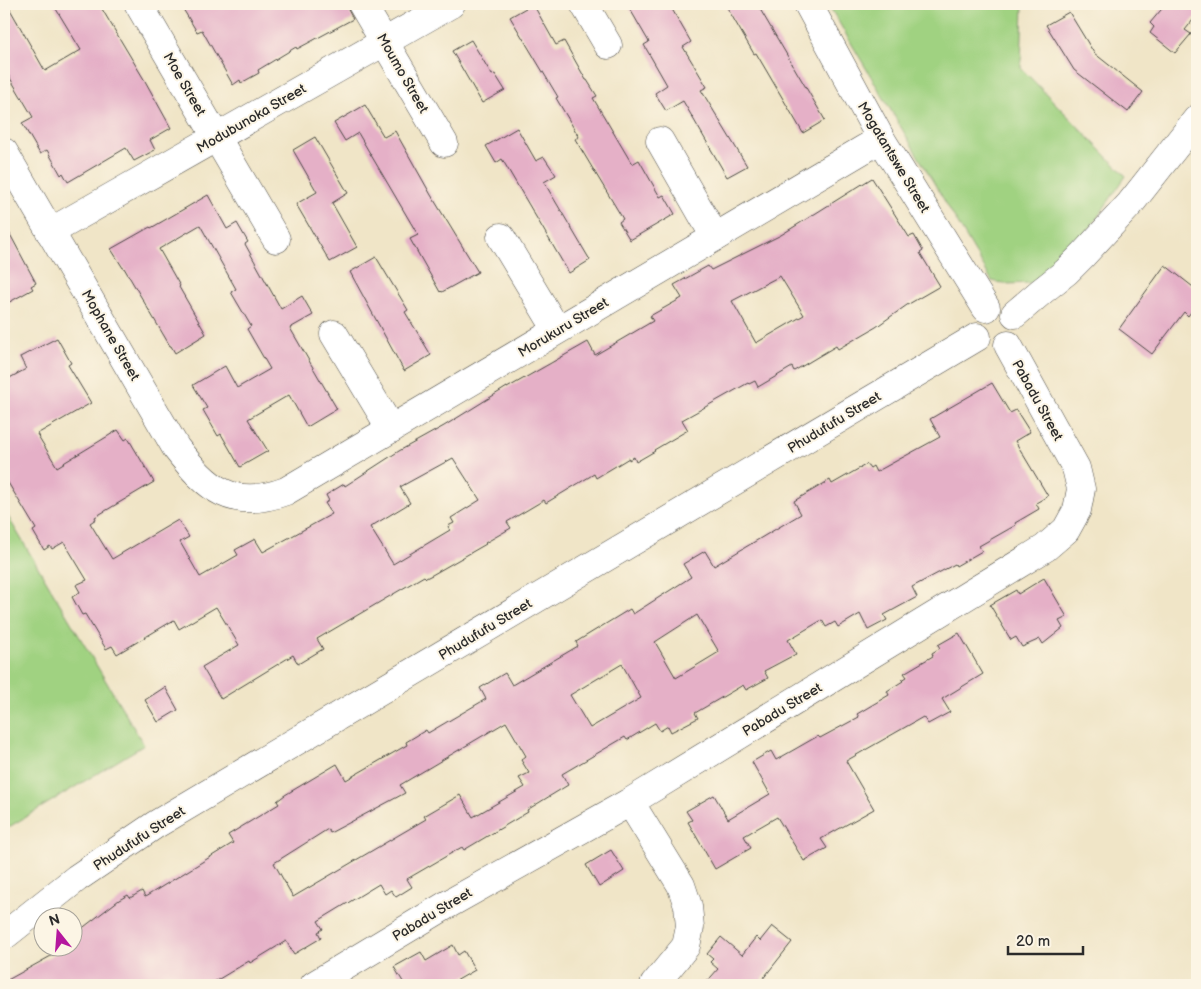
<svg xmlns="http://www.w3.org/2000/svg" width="1201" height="989" viewBox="0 0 1201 989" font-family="'Balsamiq Sans',sans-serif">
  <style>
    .green { fill: #a0d281; stroke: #667e56 }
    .building { fill: #e5b0c7; fill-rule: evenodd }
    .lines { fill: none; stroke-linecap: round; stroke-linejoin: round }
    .minor-casing { stroke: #494742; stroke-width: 29 }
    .minor { stroke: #fff; stroke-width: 28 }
    .labels { text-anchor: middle; stroke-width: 4; stroke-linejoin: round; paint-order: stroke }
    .street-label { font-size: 14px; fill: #2b2b2b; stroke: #fcf5e5 }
  </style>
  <rect width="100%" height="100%" fill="#fcf5e5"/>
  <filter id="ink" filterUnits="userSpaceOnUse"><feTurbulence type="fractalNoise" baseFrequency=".02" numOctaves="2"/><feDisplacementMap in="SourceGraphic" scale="10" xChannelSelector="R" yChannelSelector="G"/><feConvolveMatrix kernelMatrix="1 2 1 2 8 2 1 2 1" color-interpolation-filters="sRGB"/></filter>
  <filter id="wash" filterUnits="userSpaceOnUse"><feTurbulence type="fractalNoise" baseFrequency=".0096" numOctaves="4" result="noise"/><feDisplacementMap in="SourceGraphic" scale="20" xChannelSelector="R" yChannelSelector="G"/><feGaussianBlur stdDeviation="1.12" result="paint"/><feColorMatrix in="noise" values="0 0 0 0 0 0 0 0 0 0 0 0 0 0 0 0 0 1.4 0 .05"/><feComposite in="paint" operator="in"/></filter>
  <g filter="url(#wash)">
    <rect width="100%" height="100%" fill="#f0e5c7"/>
    <!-- green -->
    <g class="green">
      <path d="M828,4H1023L1021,68L1126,176L1070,257L1031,283L1006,284L992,281Z"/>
      <path d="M4,510L144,745L4,830Z"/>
    </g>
    <g id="blocks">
      <!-- building -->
      <g class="building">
        <path d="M4,4H7L45,71L81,50L53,4H99L145,81L171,128L150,140L155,150L134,161L126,148L68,182L63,173L61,175L47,150L40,154L22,123L33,117L4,68Z"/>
        <path d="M180,4H345L353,19L297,49L296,47L258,70L259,73L241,83L240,80L233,85L202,30L197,32Z"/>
        <path d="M533,4L556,45L564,41L586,80H587L597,96L593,98L632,164L639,160L660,197L664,195L675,214L630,240L619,222L623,219L575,139L579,137L556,98L558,97L510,17Z"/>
        <path d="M627,4H669L691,42L683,47L707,87L701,90L747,166L727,177L683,101L666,111L655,93L667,85L644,45L649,42Z"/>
        <path d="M725,4H757L825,120L803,133L756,53L754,54Z"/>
        <path d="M1166,4H1197V15L1185,30L1191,34L1175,53L1150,33L1154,27L1150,23Z"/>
        <path d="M1069,12L1094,53L1143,92L1128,112L1074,70L1046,25Z"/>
        <path d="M471,40L492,75L495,74L505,90L482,103L452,51Z"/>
        <path d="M365,105L384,137L395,131L431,195L478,272L442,292L441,291L440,292L410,239L418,235L358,133L345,141L334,123Z"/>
        <path d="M517,128L536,161L544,157L556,175L544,182L590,260L569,273L502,159L496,163L486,146Z"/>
        <path d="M315,137L348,193L332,203L357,247L330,262L296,204L317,192L293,150Z"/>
        <path d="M872,178L909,237L914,235L923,251L920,253L940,286L907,305L876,327L838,349L836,346L794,371L792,367L758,387L755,381L749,384L748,383L682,420L688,430L654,450L655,451L636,462L634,457L629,460V458L596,478L594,474L546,503L544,500L507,522L511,528L485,543L486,544L432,575L426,578L424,576L317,639L323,649L298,664L293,655L221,699L202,667L239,645L216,607L179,629L174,620L117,654L112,646L106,649L85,614L82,615L72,597L80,592L76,585L87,580L64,542L52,549L50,546L44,550L33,531L36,529L4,476V381L26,369L20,357L57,338L71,363L68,365L91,403L37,434L57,467L118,430L125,440L128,438L154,482L95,517L96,519L90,523L112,559L178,520L189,537L180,542L200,577L238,555L235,550L255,539L263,552L332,514L325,503L329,501L326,495L344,484L345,486L399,451L444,426L507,387V388L588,342L595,355L653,321L650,316L682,298L674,285L708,266L711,270L781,235ZM780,276L804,315L756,343L732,301ZM453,458L480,500L451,518L454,523L448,526L450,530L393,564L370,527L410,503L400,487Z"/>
        <path d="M208,195L227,229L237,223L248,242L245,244L281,309L302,296L313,315L290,328L337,409L307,427L289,395L248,419L268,451L240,467L221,434L218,436L203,410L207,408L193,385L225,366L237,388L270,369L247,329L251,326L231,292L236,289L200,225L159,249L180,286L179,287L206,334L175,353L171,346H170L124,268H123L111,249L150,227L151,228Z"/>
        <path d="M4,223L36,283L31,286L33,289L4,305Z"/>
        <path d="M376,257L408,310L405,312L431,355L404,371L350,272Z"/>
        <path d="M1165,265L1197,290V304L1188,316L1184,312L1152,354L1119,329Z"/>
        <path d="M992,383L1010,413L1016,410L1030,432L1015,441L1048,496L1036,503L1039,509L1015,523L1016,525L979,546L982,551L956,566L955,564L912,587L917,597L884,615L887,620L868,630L860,614L838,627L835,622L826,627L822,620L788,640L796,654L764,671L768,678L746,690L743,685L695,713L698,718L671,732L668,726L660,731L655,723L627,740L625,737L562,774L568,785L527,810L528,812L464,850L462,847L407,879L412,887L396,897L391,890L385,894L379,884L318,921L323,929L318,932L321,938L294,954L286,941L250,963L249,961L209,985H4V982L69,946H72V945L81,940L76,933L119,900L128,895L130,898L142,891L145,897L233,843L228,835L279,804L277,801L285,795L337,764L346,780L407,745L406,742L426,730L428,733L486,699L480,688L505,673L512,685L578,646L576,642L630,609L633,614L691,577L683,564L705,551L714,566L801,514L794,501L830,480L832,484L867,464L870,468L873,466L876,472L940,437L930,419ZM697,615L719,652L676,678L655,642ZM622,664L641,698L590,728L570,695ZM506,722L526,756L521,760L529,773L519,778L525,787L473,817L460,795L424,816L426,819L293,897L274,863L328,829L330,833L405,793L400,785Z"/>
        <path d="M1044,578L1067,617L1059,621L1063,628L1043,644L1040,639L1022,647L1016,637L1011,640L990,605L1016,590L1018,594Z"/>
        <path d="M959,633L983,674L942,699L950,712L928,724L923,717L846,761L874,809L821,839L827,848L804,861L777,817L744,836L751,848L715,869L688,822L692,820L686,811L714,795L728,819L770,794L752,762L771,751L776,760L818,736L820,738L859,717L857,714L889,695L887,691L903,681L902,680L907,677L904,673L933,656L932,653L940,648L938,645Z"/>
        <path d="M165,687L178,710L158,722L145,700Z"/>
        <path d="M611,850L624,871L599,887L586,865Z"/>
        <path d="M772,926L792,942L758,985H704L718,969L710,962L713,959L707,954L721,937L742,955L756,937L760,941Z"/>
        <path d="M453,945L458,955L464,951L475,970L449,985H405L394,967L421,952L426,961Z"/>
      </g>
    </g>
  </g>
  <g filter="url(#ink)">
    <use href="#blocks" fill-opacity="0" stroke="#494742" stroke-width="1"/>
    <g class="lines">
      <defs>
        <g id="minor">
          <path d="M362,4L444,143"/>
          <path d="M584,4L608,45"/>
          <path d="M808,4L881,139L986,308"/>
          <path d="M139,5L276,239"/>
          <path d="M660,141L715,237"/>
          <path d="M4,152L176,448C208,489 232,511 286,491L881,139"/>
          <path d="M50,232L451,4"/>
          <path d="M501,237L557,330"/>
          <path d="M1015,314L1042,291L1066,272L1083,255L1130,204L1197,119"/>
          <path d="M334,334L391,429"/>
          <path d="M630,802L681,885L688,906L690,927L686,946L654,985"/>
          <path d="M4,936L77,878L155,825L977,337"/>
          <path d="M314,985L445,906L630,802L1045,548L1066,530L1077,510L1081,489L1076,468L1008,345"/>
        </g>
      </defs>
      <!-- minor casing -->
      <use href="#minor" class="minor-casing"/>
      <!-- minor -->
      <use href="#minor" class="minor"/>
    </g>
  </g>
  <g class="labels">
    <!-- street labels -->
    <g class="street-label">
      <text transform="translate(403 73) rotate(60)" y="5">Moumo Street</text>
      <text transform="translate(185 84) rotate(60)" y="5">Moe Street</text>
      <text transform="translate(251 118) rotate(-30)" y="5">Modubunoka Street</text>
      <text transform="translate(894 157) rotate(59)" y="5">Mogatantswe Street</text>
      <text transform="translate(563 327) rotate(-31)" y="5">Morukuru Street</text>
      <text transform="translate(111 335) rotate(60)" y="5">Mophane Street</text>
      <text transform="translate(1038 400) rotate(61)" y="5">Pabadu Street</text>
      <text transform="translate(834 422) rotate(-31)" y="5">Phudufufu Street</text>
      <text transform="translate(485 629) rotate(-31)" y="5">Phudufufu Street</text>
      <text transform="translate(782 709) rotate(-31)" y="5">Pabadu Street</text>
      <text transform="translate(139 838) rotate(-33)" y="5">Phudufufu Street</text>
      <text transform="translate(432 914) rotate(-31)" y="5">Pabadu Street</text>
    </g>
  </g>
  <!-- margin -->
  <rect width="1201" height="989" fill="none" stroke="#fcf5e5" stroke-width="20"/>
  <!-- north arrow -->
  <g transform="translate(58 932) rotate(343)"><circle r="24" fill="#fcf5e5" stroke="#a8a49b"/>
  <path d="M0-4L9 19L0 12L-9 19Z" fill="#b5179e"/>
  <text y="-8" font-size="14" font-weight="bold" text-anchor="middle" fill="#2b2b2b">N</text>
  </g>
  <!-- scale -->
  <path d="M1008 946v8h75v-8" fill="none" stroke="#2b2b2b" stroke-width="2.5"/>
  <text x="1016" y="946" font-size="15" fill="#2b2b2b" stroke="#fcf5e5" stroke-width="4" paint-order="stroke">20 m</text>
</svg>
